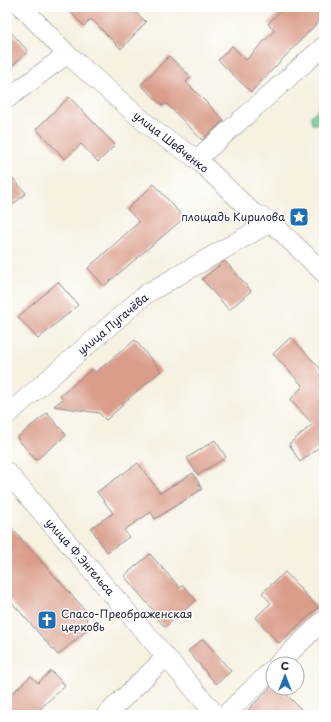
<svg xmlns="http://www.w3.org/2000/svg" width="331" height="722" viewBox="0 0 331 722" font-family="'Playpen Sans',sans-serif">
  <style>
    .green { fill: #79d39a; stroke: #4e7a6a }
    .building { fill: #da9d8a }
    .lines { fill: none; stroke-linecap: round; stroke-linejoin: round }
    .street-casing { stroke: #8c8a8e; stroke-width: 20 }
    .street { stroke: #fff; stroke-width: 19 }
    .labels { text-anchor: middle; stroke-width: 3; stroke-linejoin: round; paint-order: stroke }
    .street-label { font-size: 11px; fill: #22223b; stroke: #fff }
    .poi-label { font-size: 11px; fill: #22223b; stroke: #fff; text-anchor: end }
  </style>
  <rect width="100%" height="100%" fill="#fff"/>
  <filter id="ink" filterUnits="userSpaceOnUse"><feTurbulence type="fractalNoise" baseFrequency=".025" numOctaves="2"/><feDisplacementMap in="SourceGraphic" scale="8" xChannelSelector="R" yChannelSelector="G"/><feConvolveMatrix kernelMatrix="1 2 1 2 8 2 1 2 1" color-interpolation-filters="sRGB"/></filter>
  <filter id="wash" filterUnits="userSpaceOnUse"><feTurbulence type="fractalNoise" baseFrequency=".012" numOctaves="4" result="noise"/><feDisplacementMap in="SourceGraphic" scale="16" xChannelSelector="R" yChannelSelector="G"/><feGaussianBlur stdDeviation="0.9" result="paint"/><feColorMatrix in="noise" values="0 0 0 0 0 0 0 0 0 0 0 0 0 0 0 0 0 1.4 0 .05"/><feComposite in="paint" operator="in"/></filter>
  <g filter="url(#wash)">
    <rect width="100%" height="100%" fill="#f6f1e1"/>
    <!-- green -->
    <path class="green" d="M324,103V123L312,124L311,116Z"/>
    <g id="blocks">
      <!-- building -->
      <g class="building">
        <path d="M66,7H130L146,22L121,49L91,19L84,26Z"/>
        <path d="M284,7H324V16L251,92L218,60L232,46L246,60L275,30L268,24Z"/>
        <path d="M7,28L28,51L7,71Z"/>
        <path d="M169,56L191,77L186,82L224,120L202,140L166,103L163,106L141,85Z"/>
        <path d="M69,97L115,145L98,162L81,144L65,159L36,129Z"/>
        <path d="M7,172L26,193L7,210Z"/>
        <path d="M154,184L184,218L104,286L88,268L139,222L127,209Z"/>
        <path d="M225,261L251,291L229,310L202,279Z"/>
        <path d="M58,282L78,305L38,339L18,317Z"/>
        <path d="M291,337L324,373V443L300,462L289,444L313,424L290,400L303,386L273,354Z"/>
        <path d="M135,340L161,371L122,404L123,405L106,420L99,413L54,406L63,399L60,396L92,369L95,373Z"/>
        <path d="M47,413L66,435L36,460L17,438Z"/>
        <path d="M215,440L226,457L198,475L187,458Z"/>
        <path d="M138,463L160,493L193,473L202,489L155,519L151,512L124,530L129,537L107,552L91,528L113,513L97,492Z"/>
        <path d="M7,523L86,611L87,630L58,655L7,597Z"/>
        <path d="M150,554L180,588L183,585L196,600L165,627L152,613L154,611L124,576Z"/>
        <path d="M285,572L318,608L279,643L255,618L271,603L262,593Z"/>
        <path d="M203,639L231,671L216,684L188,651Z"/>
        <path d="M51,671L65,685L34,715H7V698L31,676L38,683Z"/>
        <path d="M273,685V688H280L307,715H243Z"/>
      </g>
    </g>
  </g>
  <g filter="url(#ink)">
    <use href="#blocks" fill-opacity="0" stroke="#8c8a8e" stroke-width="1"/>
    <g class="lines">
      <defs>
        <g id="street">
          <path d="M22,7L67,54L156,132L197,159L252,212L271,222L324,273"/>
          <path d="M7,99L67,54"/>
          <path d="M197,159L324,46"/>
          <path d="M7,415L146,294L271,222"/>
          <path d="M7,472L216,715"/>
          <path d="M278,664L324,620"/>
          <path d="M106,715L166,657"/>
          <path d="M225,715L273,669"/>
        </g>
      </defs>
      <!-- street casing -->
      <use href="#street" class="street-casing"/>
      <!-- street -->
      <use href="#street" class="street"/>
    </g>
  </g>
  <!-- icons -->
  <defs>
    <symbol id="sight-square" viewBox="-11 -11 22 22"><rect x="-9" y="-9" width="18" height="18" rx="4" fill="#1f6fb2" stroke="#fff"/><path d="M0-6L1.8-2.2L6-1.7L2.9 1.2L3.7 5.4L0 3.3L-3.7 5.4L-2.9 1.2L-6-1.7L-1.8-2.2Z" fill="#fff"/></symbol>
    <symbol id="church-square" viewBox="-11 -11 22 22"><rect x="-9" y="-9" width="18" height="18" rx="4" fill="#1f6fb2" stroke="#fff"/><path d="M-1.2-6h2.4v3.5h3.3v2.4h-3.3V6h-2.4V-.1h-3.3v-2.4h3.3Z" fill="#fff"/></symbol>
  </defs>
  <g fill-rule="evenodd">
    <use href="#sight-square" x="288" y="206" width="22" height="22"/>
    <use href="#church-square" x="36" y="609" width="22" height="22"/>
  </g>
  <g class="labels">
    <!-- street labels -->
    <g class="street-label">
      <text transform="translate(171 142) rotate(38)" y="4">улица Шевченко</text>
      <text transform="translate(113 324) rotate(-40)" y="4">улица Пугачёва</text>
      <text transform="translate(80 557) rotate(49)" y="4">улица Ф.Энгельса</text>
    </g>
    <!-- poi labels -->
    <g class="poi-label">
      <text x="285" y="221">площадь Кирилова</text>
      <text x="61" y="618" text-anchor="start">Спасо-Преображенская<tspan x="61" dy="13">церковь</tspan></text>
    </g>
  </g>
  <!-- margin -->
  <rect width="331" height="722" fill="none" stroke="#fff" stroke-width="24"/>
  <!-- north arrow -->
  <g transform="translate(285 676)"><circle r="19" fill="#ffffff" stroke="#a7a7b1"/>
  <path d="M0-3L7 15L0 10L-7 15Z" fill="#1f6fb2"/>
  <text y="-6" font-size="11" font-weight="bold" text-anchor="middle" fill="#22223b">С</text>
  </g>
</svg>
